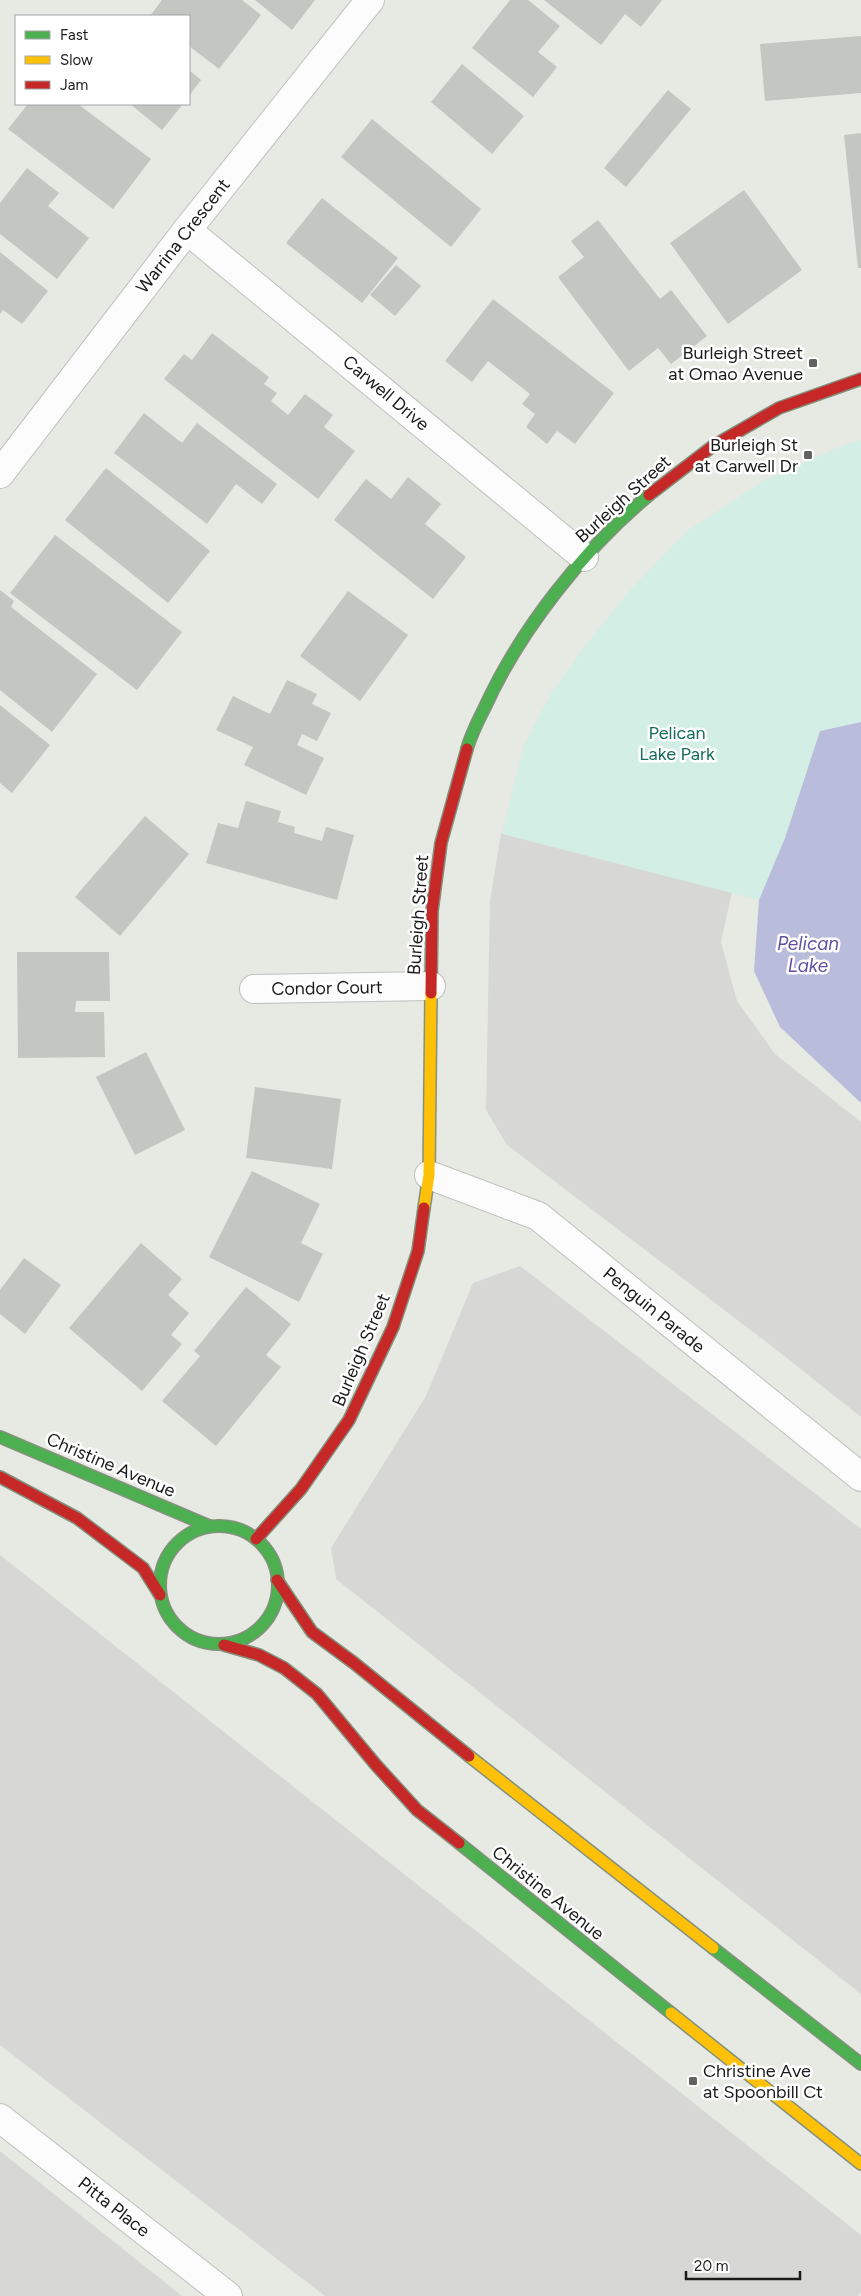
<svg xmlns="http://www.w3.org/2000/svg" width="861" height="2296" viewBox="0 0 861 2296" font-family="Figtree,sans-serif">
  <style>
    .residential { fill: #d7d8d5 }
    .park { fill: #d2eee5 }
    .water { fill: #b9bcda }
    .building { fill: #c4c6c1 }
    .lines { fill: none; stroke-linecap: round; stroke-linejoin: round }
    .street-casing { stroke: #bfc0be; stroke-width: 30 }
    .fast-casing { stroke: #83917d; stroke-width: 14 }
    .slow-casing { stroke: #83917d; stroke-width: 14 }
    .jam-casing { stroke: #83917d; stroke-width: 14 }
    .street { stroke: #fbfcfb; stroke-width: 28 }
    .fast { stroke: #4caf50; stroke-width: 11 }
    .slow { stroke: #ffc107; stroke-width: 11 }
    .jam { stroke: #c62828; stroke-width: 11 }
    .poi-dot { fill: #626361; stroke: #fff; stroke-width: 2 }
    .labels { text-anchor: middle; stroke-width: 5; stroke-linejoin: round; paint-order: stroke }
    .street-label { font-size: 18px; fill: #1b1b1b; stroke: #fff }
    .poi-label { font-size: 18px; fill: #1b1b1b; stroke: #fff; text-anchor: end }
    .park-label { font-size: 18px; fill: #156d59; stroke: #fff }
    .water-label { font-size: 19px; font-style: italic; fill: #6051a0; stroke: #fff }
  </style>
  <rect width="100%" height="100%" fill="#e7e9e3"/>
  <!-- residential -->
  <g class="residential">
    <path d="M501,833L732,892L721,942L737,1001L775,1054L861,1122V1417L773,1347L507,1145L486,1110L490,901Z"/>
    <path d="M520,1266L861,1529V1994L336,1579L331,1548L426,1396L473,1283Z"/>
    <path d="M0,1555L861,2235V2292L858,2296H325L0,2045Z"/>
    <path d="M0,2151L182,2296H0Z"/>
  </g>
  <!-- park -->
  <path class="park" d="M861,440V722L820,731L785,838L759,900L502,834L524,745L553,690L592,637L634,586L686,532L763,481L846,444Z"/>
  <!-- water -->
  <path class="water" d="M861,722V1103L780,1027L754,971L759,900L785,838L820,731Z"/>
  <!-- building -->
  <g class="building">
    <path d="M162,0H242L261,15L219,69L189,46V16H150Z"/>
    <path d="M255,0H315L292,30Z"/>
    <path d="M510,0H528L560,26L538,52L557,67L533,97L472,48Z"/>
    <path d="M544,0H662L641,27L625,14L601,45Z"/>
    <path d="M861,36V93L765,101L760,44Z"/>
    <path d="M462,64L524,116L492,154L431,102Z"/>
    <path d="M189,70L201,80L189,96Z"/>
    <path d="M668,90L691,109L626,187L604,168Z"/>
    <path d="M28,104H78L151,159L113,209L8,129Z"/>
    <path d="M130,104H183L162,130Z"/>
    <path d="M372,119L481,209L451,247L341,157Z"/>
    <path d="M861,133V268H858L844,135Z"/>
    <path d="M27,168L59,193L48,206L89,238L57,279L0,234V203Z"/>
    <path d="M744,190L802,270L728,324L670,243Z"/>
    <path d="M322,198L398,258L362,303L286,243Z"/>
    <path d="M598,220L660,299L671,290L707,336L671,364L658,348L629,371L558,277L584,257L571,241Z"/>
    <path d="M0,252L48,291L22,324L3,310L0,314Z"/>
    <path d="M396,265L421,286L395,316L370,295Z"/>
    <path d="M493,299L614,393L575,444L557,431L547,444L526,427L535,414L522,404L530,394L488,361L472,382L445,361Z"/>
    <path d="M212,333L269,377L264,384L277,393L271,401L288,415L305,394L333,415L324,427L355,451L318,499L164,379L184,354L192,360Z"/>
    <path d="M144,413L182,443L197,423L277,484L262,504L236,484L207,524L114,453Z"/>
    <path d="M106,468L210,551L168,603L65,520Z"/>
    <path d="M408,477L441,504L425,524L466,557L433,599L334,520L366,479L391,499Z"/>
    <path d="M55,535L182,632L137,690L10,593Z"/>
    <path d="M0,590L14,601L11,607L97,674L52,732L0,690Z"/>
    <path d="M348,591L408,635L360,701L300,656Z"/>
    <path d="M287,680L317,694L312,704L331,713L317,741L302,734L297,745L324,758L306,795L244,765L253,747L216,730L233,696L270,714Z"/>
    <path d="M0,705L50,745L12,793L0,783Z"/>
    <path d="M246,801L281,811L278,822L295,827L294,833L322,841L326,827L354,835L337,900L206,863L218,823L238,828Z"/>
    <path d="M145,816L189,854L120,936L75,897Z"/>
    <path d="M17,952H109L110,1001H76L75,1012H104L105,1057L18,1058Z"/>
    <path d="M146,1052L185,1130L135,1155L96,1077Z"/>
    <path d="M255,1087L341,1099L332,1169L246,1158Z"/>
    <path d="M252,1171L320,1204L301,1243L323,1254L299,1302L209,1257Z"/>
    <path d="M141,1243L182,1279L168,1295L189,1313L171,1335L182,1344L142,1391L69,1328Z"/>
    <path d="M24,1258L61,1285L25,1334L0,1314V1290Z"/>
    <path d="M246,1287L291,1324L266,1355L281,1367L216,1446L162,1401L200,1356L194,1351Z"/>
  </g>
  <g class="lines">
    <defs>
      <g id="street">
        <path d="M187,230L584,557"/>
        <path d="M0,474L187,230L370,0"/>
        <path d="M254,989L431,986"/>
        <path d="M429,1175L538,1216L861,1477"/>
        <path d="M0,2118L228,2296"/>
      </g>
      <g id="fast">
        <path d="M467,749C471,734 478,721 485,707C520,630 584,549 649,495"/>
        <path d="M0,1437L209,1526"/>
        <circle cx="219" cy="1585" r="59"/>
        <path d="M459,1843L671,2013"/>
        <path d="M713,1948L861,2064"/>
      </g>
      <g id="slow">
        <path d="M424,1208L429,1175L431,993"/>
        <path d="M469,1756L713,1948"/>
        <path d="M671,2013L861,2164"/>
      </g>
      <g id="jam">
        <path d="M649,495L713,446L779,408L861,379"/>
        <path d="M431,993L432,911L441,843L467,749"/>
        <path d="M0,1477L77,1518L143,1568L160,1595"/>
        <path d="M256,1539L301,1489L349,1420L393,1327L418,1251L424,1208"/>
        <path d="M277,1580L312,1632L354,1663L469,1756"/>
        <path d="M224,1645L259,1655L284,1668L317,1694L376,1765L417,1810L459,1843"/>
      </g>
    </defs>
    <!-- street casing -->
    <use href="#street" class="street-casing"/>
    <!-- fast casing -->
    <use href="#fast" class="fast-casing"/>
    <!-- slow casing -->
    <use href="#slow" class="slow-casing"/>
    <!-- jam casing -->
    <use href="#jam" class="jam-casing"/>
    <!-- street -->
    <use href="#street" class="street"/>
    <!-- fast -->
    <use href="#fast" class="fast"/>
    <!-- slow -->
    <use href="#slow" class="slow"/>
    <!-- jam -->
    <use href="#jam" class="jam"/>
  </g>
  <!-- markers -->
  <g class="poi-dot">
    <rect x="808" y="358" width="10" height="10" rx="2.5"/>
    <rect x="803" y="450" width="10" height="10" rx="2.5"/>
    <rect x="688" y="2076" width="10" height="10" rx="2.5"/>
  </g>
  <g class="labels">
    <!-- street labels -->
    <g class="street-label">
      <text transform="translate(183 236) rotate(-52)" y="6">Warrina Crescent</text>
      <text transform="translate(386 393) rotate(40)" y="6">Carwell Drive</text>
      <text transform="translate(623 499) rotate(-42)" y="6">Burleigh Street</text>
      <text transform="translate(418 915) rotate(-86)" y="6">Burleigh Street</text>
      <text transform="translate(327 988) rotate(-1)" y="6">Condor Court</text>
      <text transform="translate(654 1310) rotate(39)" y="6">Penguin Parade</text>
      <text transform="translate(361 1350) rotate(-67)" y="6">Burleigh Street</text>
      <text transform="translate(111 1465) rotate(23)" y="6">Christine Avenue</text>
      <text transform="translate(548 1893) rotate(39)" y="6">Christine Avenue</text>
      <text transform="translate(114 2207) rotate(38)" y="6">Pitta Place</text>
    </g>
    <!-- poi labels -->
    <g class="poi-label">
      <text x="803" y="359">Burleigh Street<tspan x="803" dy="21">at Omao Avenue</tspan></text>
      <text x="798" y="451">Burleigh St<tspan x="798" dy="21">at Carwell Dr</tspan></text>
      <text x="703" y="2077" text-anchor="start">Christine Ave<tspan x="703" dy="21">at Spoonbill Ct</tspan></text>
    </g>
    <!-- park labels -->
    <g class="park-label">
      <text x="677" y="739">Pelican<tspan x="677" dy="21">Lake Park</tspan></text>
    </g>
    <!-- water labels -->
    <g class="water-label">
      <text x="808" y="950">Pelican<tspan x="808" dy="22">Lake</tspan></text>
    </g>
  </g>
  <!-- legend -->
  <rect x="15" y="15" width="175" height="90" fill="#ffffff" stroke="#a4a4a4"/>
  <rect x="25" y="31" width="25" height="8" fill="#4caf50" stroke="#a4a4a4"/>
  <text x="60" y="40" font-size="15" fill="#1b1b1b">Fast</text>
  <rect x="25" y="56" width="25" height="8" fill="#ffc107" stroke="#a4a4a4"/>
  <text x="60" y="65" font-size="15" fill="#1b1b1b">Slow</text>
  <rect x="25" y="81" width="25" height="8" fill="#c62828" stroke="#a4a4a4"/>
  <text x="60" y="90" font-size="15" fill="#1b1b1b">Jam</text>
  <!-- scale -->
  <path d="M686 2271v8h114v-8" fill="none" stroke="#1b1b1b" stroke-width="2.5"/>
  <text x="694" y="2271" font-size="15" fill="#1b1b1b" stroke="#ffffff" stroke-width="4" paint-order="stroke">20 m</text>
</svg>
